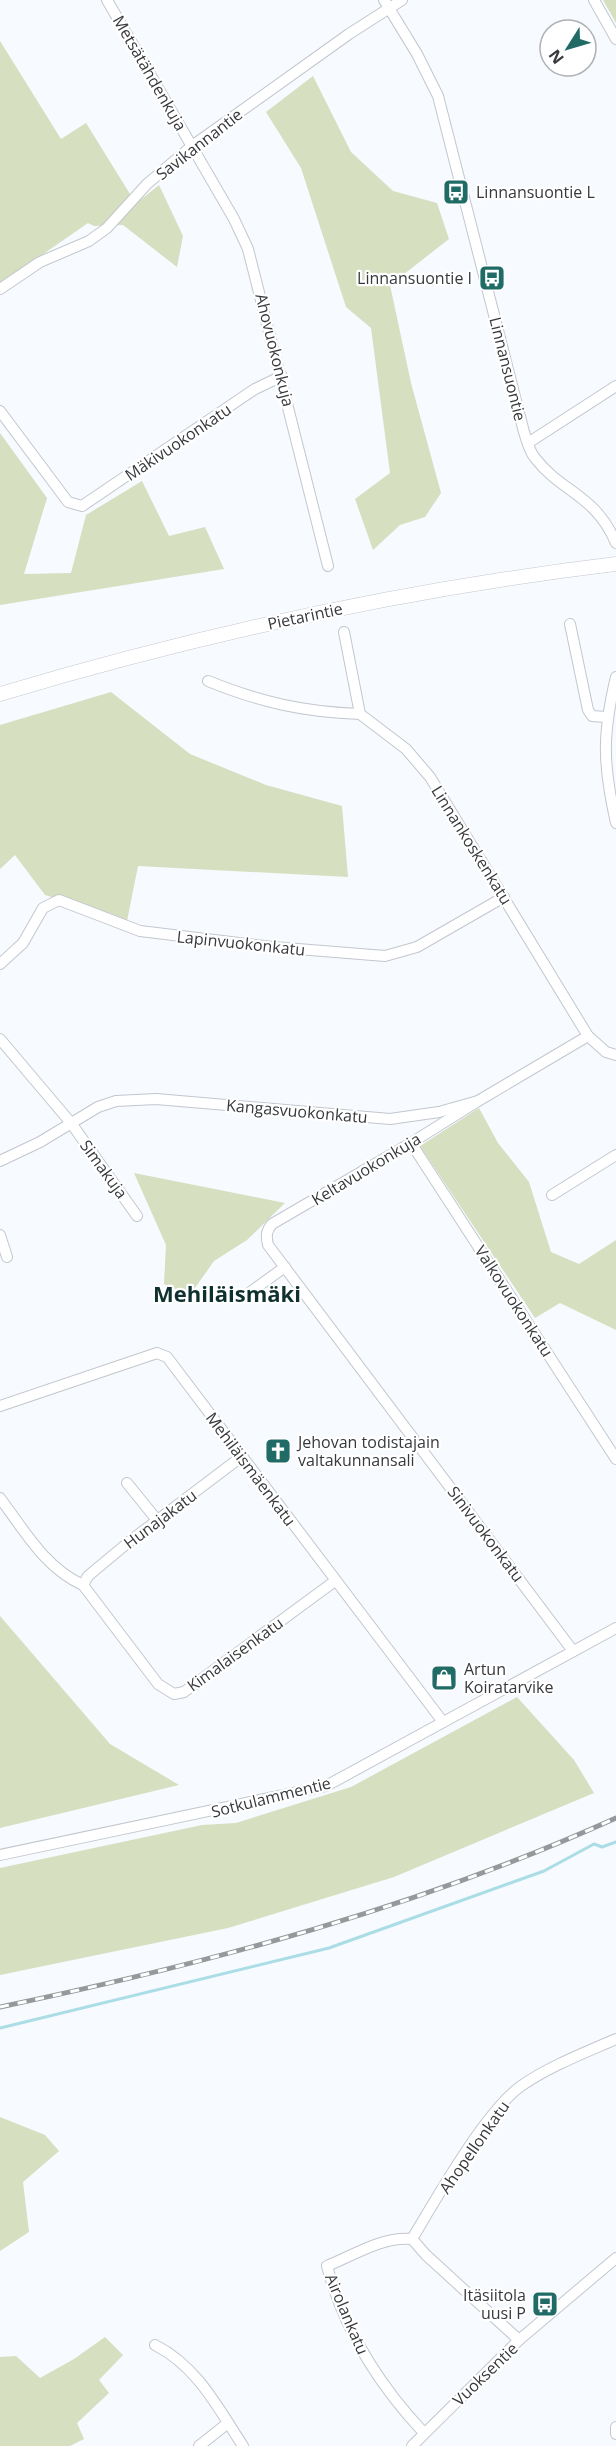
<svg xmlns="http://www.w3.org/2000/svg" width="616" height="2446" viewBox="0 0 616 2446" font-family="'Open Sans',sans-serif">
  <style>
    .green { fill: #d6dfc0 }
    .lines { fill: none; stroke-linecap: round; stroke-linejoin: round }
    .stream { stroke: #aadde5; stroke-width: 3 }
    .minor-casing { stroke: #c2c7cf; stroke-width: 12 }
    .major-casing { stroke: #c2c7cf; stroke-width: 15 }
    .minor { stroke: #fff; stroke-width: 10 }
    .major { stroke: #fff; stroke-width: 14 }
    .rail-casing { stroke: #96999c; stroke-width: 5 }
    .rail { stroke: #fff; stroke-width: 3; stroke-dasharray: 9; stroke-linecap: butt }
    .labels { text-anchor: middle; stroke-width: 4.5; stroke-linejoin: round; paint-order: stroke }
    .street-label { font-size: 16px; fill: #37393c; stroke: #fff }
    .poi-label { font-size: 16px; fill: #37393c; stroke: #fff; text-anchor: start }
    .district-label { font-size: 22px; font-weight: bold; fill: #0e312f; stroke: #fff }
  </style>
  <rect width="100%" height="100%" fill="#f7fafe"/>
  <!-- green -->
  <g class="green">
    <path d="M603,0H616V23Z"/>
    <path d="M0,41L61,139L86,123L130,194L138,202L159,185L183,236L177,267L123,225L94,226L88,223L0,284Z"/>
    <path d="M313,76L351,152L393,191L437,203L449,239L390,285L411,383L441,493L425,517L400,525L373,550L355,499L390,473L371,328L346,307L301,168L266,112Z"/>
    <path d="M0,433L47,498L24,574L71,573L86,515L142,481L169,536L205,527L224,569L0,605Z"/>
    <path d="M111,692L190,754L266,785L342,806L348,877L138,866L127,921L45,895L15,855L0,869V725Z"/>
    <path d="M479,1108L498,1143L529,1182L551,1252L579,1264L616,1240V1330L560,1303L535,1318L420,1146Z"/>
    <path d="M134,1173L285,1203L247,1240L214,1261L190,1295L164,1284L166,1245Z"/>
    <path d="M0,1616L110,1744L179,1785L0,1828Z"/>
    <path d="M517,1697L574,1760L594,1793L394,1877L228,1928L0,1975V1868L202,1825L236,1823L351,1787Z"/>
    <path d="M0,2117L45,2135L59,2151L23,2182L29,2232L0,2251Z"/>
    <path d="M105,2337L123,2355L99,2380L109,2393L77,2423L84,2439L70,2446H0V2357L16,2356L40,2378L74,2359Z"/>
  </g>
  <g class="lines">
    <!-- stream -->
    <path class="stream" d="M0,2028L329,1948L544,1871L594,1844L602,1847L616,1842"/>
    <defs>
      <g id="minor">
        <path d="M107,0L234,219L248,249L328,566"/>
        <path d="M384,0L417,54L438,96L524,432C527,441 529,451 535,458C562,493 595,494 616,543"/>
        <path d="M594,0L616,39"/>
        <path d="M0,289L40,262L89,241L107,228L147,184L192,146L349,34L402,0"/>
        <path d="M0,411L68,502L82,506L255,389L282,376"/>
        <path d="M528,443L616,386"/>
        <path d="M570,624L588,710L592,716L606,717"/>
        <path d="M344,632L360,714L406,749L430,777L588,1036L606,1052L616,1055"/>
        <path d="M616,677C602,735 603,765 616,823"/>
        <path d="M208,681C260,702 303,712 360,714"/>
        <path d="M0,964L23,943L43,908L59,900L140,931L273,947L385,956L417,947L504,897"/>
        <path d="M0,1039L71,1123L137,1216"/>
        <path d="M478,1101L411,1143L272,1224C266,1231 266,1236 268,1245L573,1651"/>
        <path d="M411,1143L616,1459"/>
        <path d="M0,1161L40,1142L98,1107L116,1101L156,1099L390,1119L439,1112L478,1101L588,1036"/>
        <path d="M552,1195L616,1155"/>
        <path d="M0,1235L7,1257"/>
        <path d="M249,1293L285,1267"/>
        <path d="M0,1406L157,1353L167,1357L443,1722"/>
        <path d="M127,1483L157,1520"/>
        <path d="M0,1498C24,1530 45,1568 83,1585L158,1684L174,1694L184,1692L335,1581"/>
        <path d="M83,1585L88,1576L130,1541L241,1457"/>
        <path d="M0,1855L326,1786L616,1628"/>
        <path d="M412,2239C436,2199 485,2112 521,2086C550,2066 584,2053 616,2039"/>
        <path d="M412,2239C383,2236 354,2255 327,2266C344,2330 380,2386 424,2433"/>
        <path d="M412,2239L426,2255L519,2340"/>
        <path d="M155,2345C197,2366 218,2408 243,2446"/>
        <path d="M616,2427V2434"/>
        <path d="M199,2446L228,2423"/>
        <path d="M412,2446L519,2340L616,2258"/>
      </g>
      <path id="major" d="M0,694C201,634 407,589 616,564"/>
    </defs>
    <!-- minor casing -->
    <use href="#minor" class="minor-casing"/>
    <!-- major casing -->
    <use href="#major" class="major-casing"/>
    <!-- minor -->
    <use href="#minor" class="minor"/>
    <!-- major -->
    <use href="#major" class="major"/>
    <defs>
      <path id="rail" d="M0,2007C211,1963 419,1907 616,1818"/>
    </defs>
    <!-- rail casing -->
    <use href="#rail" class="rail-casing"/>
    <!-- rail -->
    <use href="#rail" class="rail"/>
  </g>
  <!-- icons -->
  <defs>
    <symbol id="bus-square" viewBox="-11 -11 22 22"><rect x="-9" y="-9" width="18" height="18" rx="4" fill="#206b66" stroke="#fff"/><path d="M-5-6H5V4H4V6H2V4H-2V6H-4V4H-5ZM-3.5-4V0h7V-4ZM-3.5 1.2v1.5H-2V1.2ZM2 1.2v1.5H3.5V1.2Z" fill="#fff"/></symbol>
    <symbol id="church-square" viewBox="-11 -11 22 22"><rect x="-9" y="-9" width="18" height="18" rx="4" fill="#206b66" stroke="#fff"/><path d="M-1.2-6h2.4v3.5h3.3v2.4h-3.3V6h-2.4V-.1h-3.3v-2.4h3.3Z" fill="#fff"/></symbol>
    <symbol id="shop-square" viewBox="-11 -11 22 22"><rect x="-9" y="-9" width="18" height="18" rx="4" fill="#206b66" stroke="#fff"/><path d="M-5-2.5h2.3a2.7 3.5 0 0 1 5.4 0H5L5.5 6h-11ZM-1.5-2.5h3a1.5 2.3 0 0 0-3 0Z" fill="#fff"/></symbol>
  </defs>
  <g fill-rule="evenodd">
    <use href="#bus-square" x="441" y="177" width="30" height="30"/>
    <use href="#bus-square" x="477" y="263" width="30" height="30"/>
    <use href="#church-square" x="263" y="1436" width="30" height="30"/>
    <use href="#shop-square" x="429" y="1663" width="30" height="30"/>
    <use href="#bus-square" x="530" y="2289" width="30" height="30"/>
  </g>
  <g class="labels">
    <!-- street labels -->
    <g class="street-label">
      <text transform="translate(150 73) rotate(60)" y="6">Metsätähdenkuja</text>
      <text transform="translate(199 144) rotate(-38)" y="6">Savikannantie</text>
      <text transform="translate(275 350) rotate(76)" y="6">Ahovuokonkuja</text>
      <text transform="translate(508 369) rotate(76)" y="6">Linnansuontie</text>
      <text transform="translate(178 442) rotate(-34)" y="6">Mäkivuokonkatu</text>
      <text transform="translate(305 616) rotate(-12)" y="6">Pietarintie</text>
      <text transform="translate(472 845) rotate(58)" y="6">Linnankoskenkatu</text>
      <text transform="translate(241 943) rotate(6)" y="6">Lapinvuokonkatu</text>
      <text transform="translate(297 1111) rotate(5)" y="6">Kangasvuokonkatu</text>
      <text transform="translate(104 1169) rotate(54)" y="6">Simakuja</text>
      <text transform="translate(366 1169) rotate(-31)" y="6">Keltavuokonkuja</text>
      <text transform="translate(514 1301) rotate(57)" y="6">Valkovuokonkatu</text>
      <text transform="translate(251 1469) rotate(53)" y="6">Mehiläismäenkatu</text>
      <text transform="translate(160 1519) rotate(-37)" y="6">Hunajakatu</text>
      <text transform="translate(486 1534) rotate(53)" y="6">Sinivuokonkatu</text>
      <text transform="translate(235 1654) rotate(-36)" y="6">Kimalaisenkatu</text>
      <text transform="translate(271 1797) rotate(-14)" y="6">Sotkulammentie</text>
      <text transform="translate(474 2147) rotate(-55)" y="6">Ahopellonkatu</text>
      <text transform="translate(347 2314) rotate(67)" y="6">Airolankatu</text>
      <text transform="translate(485 2374) rotate(-44)" y="6">Vuoksentie</text>
    </g>
    <!-- poi labels -->
    <g class="poi-label">
      <text x="476" y="198">Linnansuontie L</text>
      <text x="472" y="284" text-anchor="end">Linnansuontie I</text>
      <text x="298" y="1448">Jehovan todistajain<tspan x="298" dy="18">valtakunnansali</tspan></text>
      <text x="464" y="1675">Artun<tspan x="464" dy="18">Koiratarvike</tspan></text>
      <text x="526" y="2301" text-anchor="end">Itäsiitola<tspan x="526" dy="18">uusi P</tspan></text>
    </g>
    <!-- district labels -->
    <g class="district-label">
      <text x="227" y="1302">Mehiläismäki</text>
    </g>
  </g>
  <!-- north arrow -->
  <g transform="translate(568 48) rotate(233)"><circle r="28" fill="#ffffff" stroke="#afb0b1" stroke-width="1.5"/>
  <path d="M0-4.5L10 22L0 15L-10 22Z" fill="#206b66"/>
  <text y="-9" font-size="16" font-weight="bold" text-anchor="middle" fill="#37393c">N</text>
  </g>
</svg>
